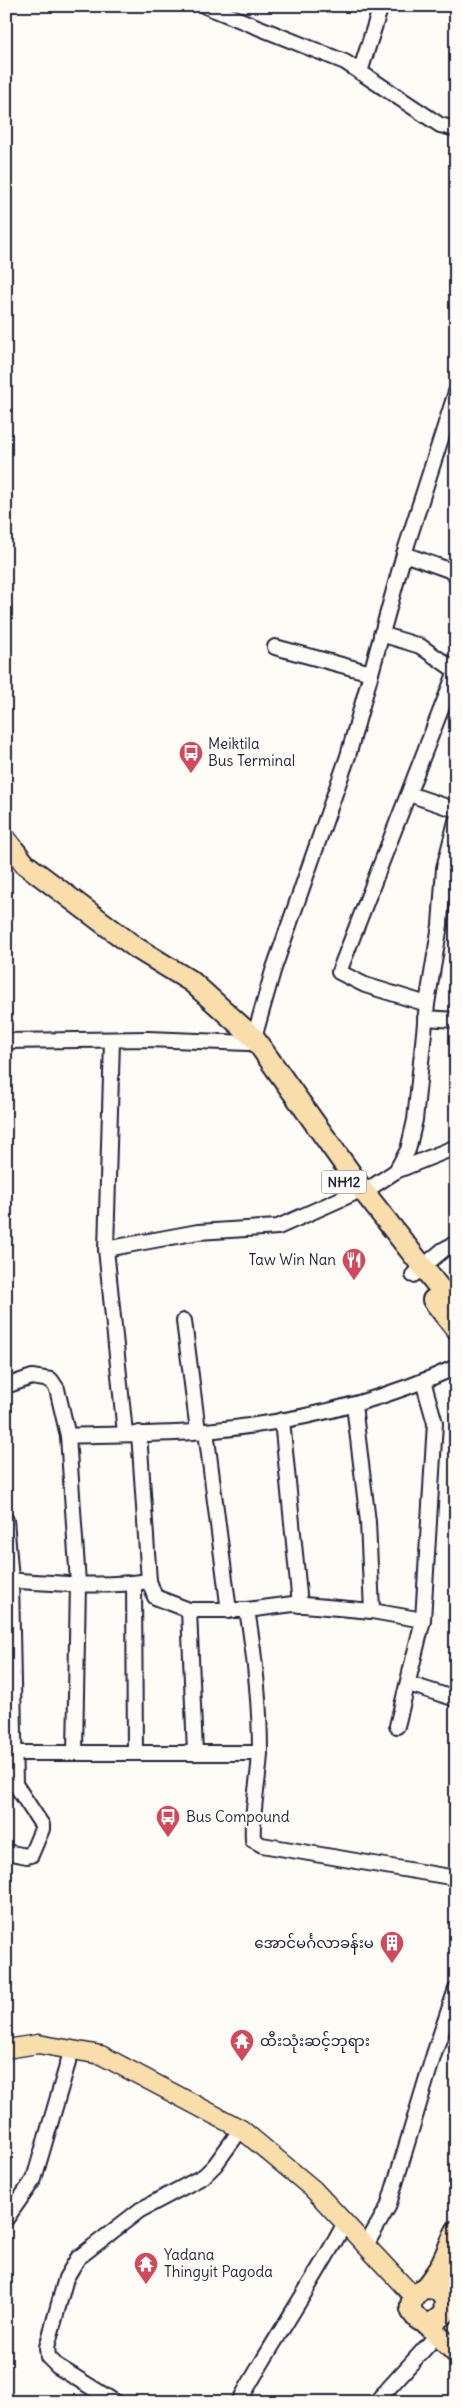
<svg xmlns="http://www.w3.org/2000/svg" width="462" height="2408" viewBox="0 0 462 2408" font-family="Delius,'Noto Sans Myanmar',sans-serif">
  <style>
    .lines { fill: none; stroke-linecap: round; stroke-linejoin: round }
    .minor-casing { stroke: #22223b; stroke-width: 18 }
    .major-casing { stroke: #22223b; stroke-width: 21 }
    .highway-casing { stroke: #22223b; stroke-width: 24 }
    .minor { stroke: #fdfcf7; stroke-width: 14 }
    .major { stroke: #f9ddab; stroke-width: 18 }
    .highway { stroke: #f9ddab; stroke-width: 20 }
    .labels { text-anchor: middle; stroke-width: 5; stroke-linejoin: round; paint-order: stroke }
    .shield { fill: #fdfcf7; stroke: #646373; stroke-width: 1 }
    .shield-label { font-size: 14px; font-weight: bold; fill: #22223b }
    .poi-label { font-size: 15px; fill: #22223b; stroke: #fdfcf7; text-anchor: start }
  </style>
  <rect width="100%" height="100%" fill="#fdfcf7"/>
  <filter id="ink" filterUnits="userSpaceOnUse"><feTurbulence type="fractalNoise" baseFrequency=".02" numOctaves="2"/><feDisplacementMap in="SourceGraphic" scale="10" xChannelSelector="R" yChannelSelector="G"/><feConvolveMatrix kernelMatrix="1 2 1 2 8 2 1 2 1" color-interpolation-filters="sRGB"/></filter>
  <g filter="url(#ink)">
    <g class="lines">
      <defs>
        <g id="minor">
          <path d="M205,6L345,62L440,125L456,129"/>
          <path d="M360,72L381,6"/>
          <path d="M404,554L449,570L456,576"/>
          <path d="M381,634L420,646L456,671"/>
          <path d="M275,647L371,673"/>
          <path d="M409,794L456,810"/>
          <path d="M427,1004L365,985L339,972L456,671"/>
          <path d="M425,1018L456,1020"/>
          <path d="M6,1041L148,1039L248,1043L254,1038L273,971L348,756L404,554L456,392"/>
          <path d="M112,1041L106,1249L125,1433"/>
          <path d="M396,1171L456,1147"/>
          <path d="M364,1192L396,1171L408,1150L415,1120L427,1004L440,925L444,868L456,821"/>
          <path d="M106,1249L198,1232L278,1227L352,1194"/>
          <path d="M413,1275L443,1250L456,1243"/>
          <path d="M184,1321L198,1431"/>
          <path d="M6,1386L32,1377L51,1380L57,1389L68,1436C114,1434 160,1435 206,1431C291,1423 378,1403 456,1367"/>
          <path d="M354,1405L368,1522L372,1611"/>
          <path d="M282,1420L300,1605"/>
          <path d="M206,1431L229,1611"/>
          <path d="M139,1433L149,1581"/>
          <path d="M68,1436L78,1583L75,1752"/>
          <path d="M6,1520L11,1580L15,1784L42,1825V1829L31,1855L27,1856L6,1852"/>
          <path d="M6,1580C52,1583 103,1588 149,1581L155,1597L189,1610H247L293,1604L372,1611L423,1620"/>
          <path d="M134,1583L135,1753"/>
          <path d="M189,1610L195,1753"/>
          <path d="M247,1610C255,1657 260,1704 260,1752C259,1781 251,1810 253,1840L262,1845L456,1878"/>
          <path d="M409,1684L456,1699"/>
          <path d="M397,1726L423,1620L435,1423L423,1381"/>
          <path d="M7,1753H260"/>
          <path d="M6,2219L34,2179L72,2049"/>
          <path d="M366,2245L388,2207L434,2054L456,1989"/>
          <path d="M115,2402L57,2366L48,2357L47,2347L66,2278L78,2258L140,2210L204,2176L215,2165L241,2129"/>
          <path d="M239,2402C273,2341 312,2284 345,2223"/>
          <path d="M376,2402L438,2334"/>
        </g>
        <path id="major" d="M6,2049L38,2044L101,2055L241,2129L313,2189L413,2296"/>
        <g id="highway">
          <path d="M6,840L25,864L135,947L192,982L254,1038L364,1192L456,1309"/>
          <path d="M433,1300L456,1329"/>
          <path d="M425,2288L437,2289L445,2299L444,2314L432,2323C425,2323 419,2322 415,2316C405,2305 415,2294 424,2288C429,2284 434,2275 438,2270C445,2258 450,2243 456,2231"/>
          <path d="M445,2299L456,2275"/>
          <path d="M426,2323L456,2353"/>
        </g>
      </defs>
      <!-- minor casing -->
      <use href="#minor" class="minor-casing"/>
      <!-- major casing -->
      <use href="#major" class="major-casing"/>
      <!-- highway casing -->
      <use href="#highway" class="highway-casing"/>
      <!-- minor -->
      <use href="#minor" class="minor"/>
      <!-- major -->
      <use href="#major" class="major"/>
      <!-- highway -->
      <use href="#highway" class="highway"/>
    </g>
  </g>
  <!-- icons -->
  <defs>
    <symbol id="bus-pin" viewBox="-11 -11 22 30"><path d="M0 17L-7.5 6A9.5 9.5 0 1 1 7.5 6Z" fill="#d1495b" stroke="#fdfcf7"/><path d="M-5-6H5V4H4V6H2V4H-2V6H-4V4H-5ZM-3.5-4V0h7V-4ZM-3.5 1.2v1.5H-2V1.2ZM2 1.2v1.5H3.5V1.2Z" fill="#fff"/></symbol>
    <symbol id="restaurant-pin" viewBox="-11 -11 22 30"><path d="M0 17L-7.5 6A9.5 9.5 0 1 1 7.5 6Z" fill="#d1495b" stroke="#fdfcf7"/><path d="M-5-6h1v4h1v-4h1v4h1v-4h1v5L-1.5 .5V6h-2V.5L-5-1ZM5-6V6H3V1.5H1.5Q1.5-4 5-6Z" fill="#fff"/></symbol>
    <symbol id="building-pin" viewBox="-11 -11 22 30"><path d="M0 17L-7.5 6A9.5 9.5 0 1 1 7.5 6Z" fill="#d1495b" stroke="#fdfcf7"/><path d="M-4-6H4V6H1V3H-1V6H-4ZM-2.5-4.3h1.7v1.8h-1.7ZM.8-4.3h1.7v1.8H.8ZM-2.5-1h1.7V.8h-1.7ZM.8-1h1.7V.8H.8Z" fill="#fff"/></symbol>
    <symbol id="temple-pin" viewBox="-11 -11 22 30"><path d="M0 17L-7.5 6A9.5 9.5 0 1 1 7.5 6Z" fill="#d1495b" stroke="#fdfcf7"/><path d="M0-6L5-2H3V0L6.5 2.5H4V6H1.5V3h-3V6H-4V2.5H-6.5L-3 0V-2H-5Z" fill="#fff"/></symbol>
  </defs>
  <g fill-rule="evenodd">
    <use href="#bus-pin" x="177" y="739" width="28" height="38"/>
    <use href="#restaurant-pin" x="340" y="1246" width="28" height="38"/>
    <use href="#bus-pin" x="154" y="1803" width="28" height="38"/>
    <use href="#building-pin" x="378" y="1929" width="28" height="38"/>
    <use href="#temple-pin" x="228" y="2027" width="28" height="38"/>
    <use href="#temple-pin" x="132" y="2250" width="28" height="38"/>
  </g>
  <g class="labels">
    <!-- shield labels -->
    <rect class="shield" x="321.5" y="1170.5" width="45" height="23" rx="4"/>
    <g class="shield-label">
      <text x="344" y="1187">NH12</text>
    </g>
    <!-- poi labels -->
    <g class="poi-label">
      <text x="208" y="749">Meiktila<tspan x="208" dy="17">Bus Terminal</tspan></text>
      <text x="336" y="1265" text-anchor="end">Taw Win Nan</text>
      <text x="186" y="1822">Bus Compound</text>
      <text x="374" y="1948" text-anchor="end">အောင်မင်္ဂလာခန်းမ</text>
      <text x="260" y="2046">ထီးသုံးဆင့်ဘုရား</text>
      <text x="164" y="2260">Yadana<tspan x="164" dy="17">Thingyit Pagoda</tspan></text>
    </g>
  </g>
  <!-- margin -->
  <rect width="462" height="2408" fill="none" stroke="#fdfcf7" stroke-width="25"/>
  <rect x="12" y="12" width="437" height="2383" fill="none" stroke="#22223b" stroke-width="2" filter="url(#ink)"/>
</svg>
